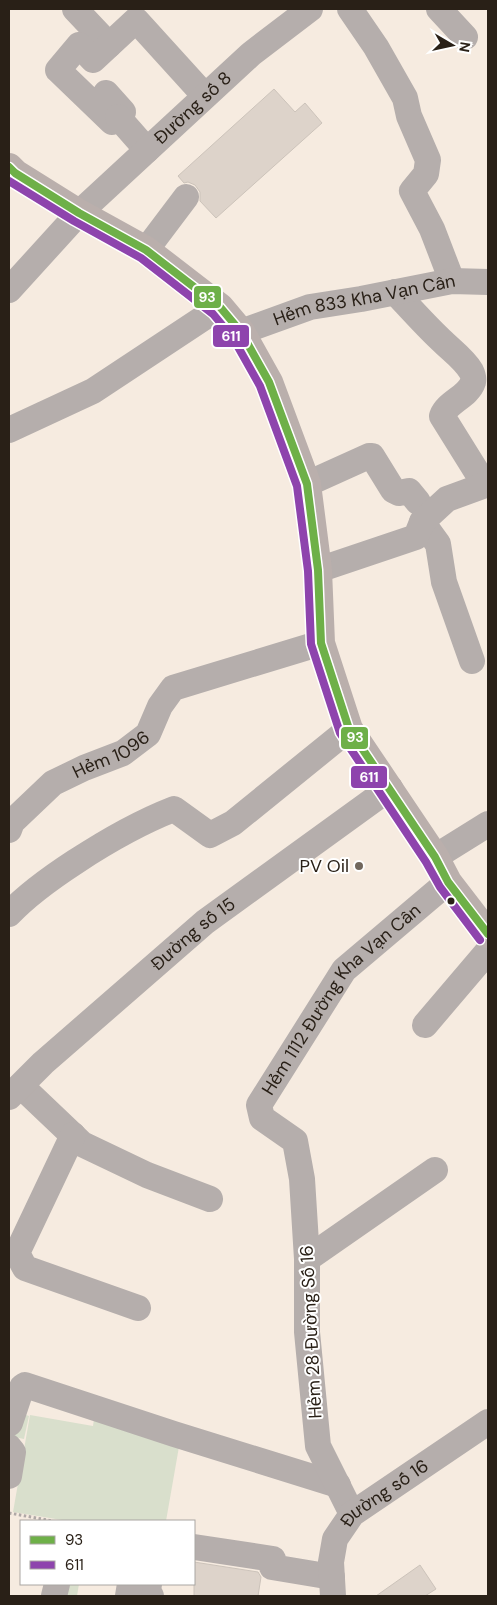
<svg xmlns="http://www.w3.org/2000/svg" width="497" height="1605" viewBox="0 0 497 1605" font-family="'DM Sans',sans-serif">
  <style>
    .green { fill: #d9dfcc }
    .building { fill: #ddd3ca; stroke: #ccc3ba }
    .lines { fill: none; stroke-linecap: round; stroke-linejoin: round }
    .path { stroke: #afa8a6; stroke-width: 3; stroke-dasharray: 2.5 2.5; stroke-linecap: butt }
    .minor { stroke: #b5aeac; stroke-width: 26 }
    .major { stroke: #baafac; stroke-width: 28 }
    .bus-1-casing { stroke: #fff; stroke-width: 11 }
    .bus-2-casing { stroke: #fff; stroke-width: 11 }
    .bus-1 { stroke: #6eb048; stroke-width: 8 }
    .bus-2 { stroke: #8e44ad; stroke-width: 8 }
    .poi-dot { fill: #71675d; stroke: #fff; stroke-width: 2 }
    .bus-dot { fill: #292017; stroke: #fff; stroke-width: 2 }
    .labels { text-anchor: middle; stroke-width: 4; stroke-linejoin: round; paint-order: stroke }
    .street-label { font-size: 18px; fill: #292017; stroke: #fff }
    .poi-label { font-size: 18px; fill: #292017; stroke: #fff; text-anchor: end }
    .line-badge { stroke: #fff; stroke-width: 2 }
    .badge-label { font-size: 14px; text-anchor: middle; font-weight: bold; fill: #fff }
  </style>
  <rect width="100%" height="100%" fill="#f6ebe0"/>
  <!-- green -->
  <g class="green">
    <path d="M95,1412L180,1441L166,1521H68L13,1512L30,1415L93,1426Z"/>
    <path d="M20,1413L29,1416L24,1439L9,1436Z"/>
    <path d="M61,1584H79L77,1596H59Z"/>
  </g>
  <!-- building -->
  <g class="building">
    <path d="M274,89L295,112L305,103L322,123L216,218L200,201V192L195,185L188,182L184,183L178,176Z"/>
    <path d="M194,1562L258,1572L261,1577L258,1596H194Z"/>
    <path d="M420,1565L436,1589L425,1596H376Z"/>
  </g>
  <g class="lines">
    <!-- path -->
    <path class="path" d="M9,1513L53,1521"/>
    <!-- minor -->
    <g class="minor">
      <path d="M75,9L109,45"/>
      <path d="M350,9L376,47L405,98L409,116L428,160L426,174L412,191L432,229L452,281"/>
      <path d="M439,9L465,37"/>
      <path d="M106,93L123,112L112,122L58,70L79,45L93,60L136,20L205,96"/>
      <path d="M118,117L147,150"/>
      <path d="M146,250L186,197"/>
      <path id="s1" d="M9,290L79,213L251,54L310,9"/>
      <path d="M395,292C410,308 425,325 441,340C451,350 464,359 471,371C473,375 474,378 473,382C468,397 447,402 442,416L485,485"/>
      <path id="s2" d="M241,332L310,307L361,299L452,281L488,282"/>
      <path d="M9,430L93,391L220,307"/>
      <path d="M307,484L369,456H372L393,490L399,493L409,491L418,502"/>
      <path d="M422,522L438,544L444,582L472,661"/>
      <path d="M318,570L416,537L422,522L447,499L488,484"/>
      <path id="s3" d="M9,830L12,822L53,783L84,768L123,753L148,734L160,706L173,688L321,643"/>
      <path d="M435,857L488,824"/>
      <path d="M9,914C28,894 52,877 75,862C107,841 138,823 174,809L210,835L233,823L349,729"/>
      <path d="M425,1025L488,951"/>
      <path d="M21,1086L82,1144L147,1175L210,1199"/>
      <path id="s4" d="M9,1097L43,1063L205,922L390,788"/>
      <path d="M73,1135L17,1253L25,1268L138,1308"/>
      <path d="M307,1259L435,1170"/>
      <path d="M10,1423L22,1387L25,1385L174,1434L338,1485"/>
      <path d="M9,1447L13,1452L9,1476"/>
      <path id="s5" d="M352,1514L318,1446L307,1332V1259L302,1179L295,1141L262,1118L259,1105L344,970L448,882"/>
      <path d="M194,1547L273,1559L272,1567L332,1577"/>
      <path d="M149,1584L148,1590L151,1596"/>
      <path d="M54,1596L57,1584"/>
      <path d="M128,1596L130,1584"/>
      <path id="s6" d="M333,1596L331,1562L335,1539L352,1514L488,1422"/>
    </g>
    <!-- major -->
    <path class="major" d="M9,167L15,173L79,213L146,250L220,307L241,332L269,382L307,484L318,570L321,643L349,729L435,857L448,882L488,934"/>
    <defs>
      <path id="bus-1" d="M9,167L15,173L79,213L146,250L220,307L241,332L269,382L307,484L318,570L321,643L349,729L435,857L448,882L488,934"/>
      <path id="bus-2" d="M9,181L74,221L141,258L213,314L233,338L260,386L297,486L308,571L311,644L340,733L426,862L440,887L480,940"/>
    </defs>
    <!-- bus-1 casing -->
    <use href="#bus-1" class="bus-1-casing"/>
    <!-- bus-2 casing -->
    <use href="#bus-2" class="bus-2-casing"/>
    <!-- bus-1 -->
    <use href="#bus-1" class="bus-1"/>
    <!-- bus-2 -->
    <use href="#bus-2" class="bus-2"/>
  </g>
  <!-- markers -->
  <circle class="poi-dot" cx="359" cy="866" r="5"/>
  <circle class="bus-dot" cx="451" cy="901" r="4.5"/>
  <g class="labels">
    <!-- street labels -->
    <g class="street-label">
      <text dy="6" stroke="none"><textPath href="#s1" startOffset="259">Đường số 8</textPath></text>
      <text dy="6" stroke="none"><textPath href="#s2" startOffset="128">Hẻm 833 Kha Vạn Cân</textPath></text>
      <text dy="6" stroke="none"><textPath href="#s3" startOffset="130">Hẻm 1096</textPath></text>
      <text dy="6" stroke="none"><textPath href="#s4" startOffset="246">Đường số 15</textPath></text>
      <text dy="6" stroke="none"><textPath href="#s5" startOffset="571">Hẻm 1112 Đường Kha Vạn Cân</textPath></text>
      <text transform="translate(311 1332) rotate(-93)" y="6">Hẻm 28 Đường Số 16</text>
      <text dy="6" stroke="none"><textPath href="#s6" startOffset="126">Đường số 16</textPath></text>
    </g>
    <!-- poi labels -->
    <g class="poi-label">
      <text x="349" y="872">PV Oil</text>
    </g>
  </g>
  <g class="line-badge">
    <rect x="193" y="285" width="29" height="24" rx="5" fill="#6eb048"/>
    <rect x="212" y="324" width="38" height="24" rx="5" fill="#8e44ad"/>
    <rect x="340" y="726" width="29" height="24" rx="5" fill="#6eb048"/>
    <rect x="350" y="765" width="38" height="24" rx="5" fill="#8e44ad"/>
  </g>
  <g class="badge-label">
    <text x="207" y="302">93</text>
    <text x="231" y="341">611</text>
    <text x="355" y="742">93</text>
    <text x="369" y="782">611</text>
  </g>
  <!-- border -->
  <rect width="497" height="1605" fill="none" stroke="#292017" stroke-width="20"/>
  <!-- legend -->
  <rect x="20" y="1520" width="175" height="65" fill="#ffffff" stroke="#a9a6a2"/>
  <rect x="30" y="1536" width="25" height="8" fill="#6eb048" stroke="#a9a6a2"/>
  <text x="65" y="1545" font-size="15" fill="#292017">93</text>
  <rect x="30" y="1561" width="25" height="8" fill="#8e44ad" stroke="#a9a6a2"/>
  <text x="65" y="1570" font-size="15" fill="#292017">611</text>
  <!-- north arrow -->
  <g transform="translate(452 45) rotate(99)" stroke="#ffffff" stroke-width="4" paint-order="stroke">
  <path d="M0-4L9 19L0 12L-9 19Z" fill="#292017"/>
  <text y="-8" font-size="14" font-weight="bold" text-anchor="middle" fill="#292017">N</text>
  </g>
</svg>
